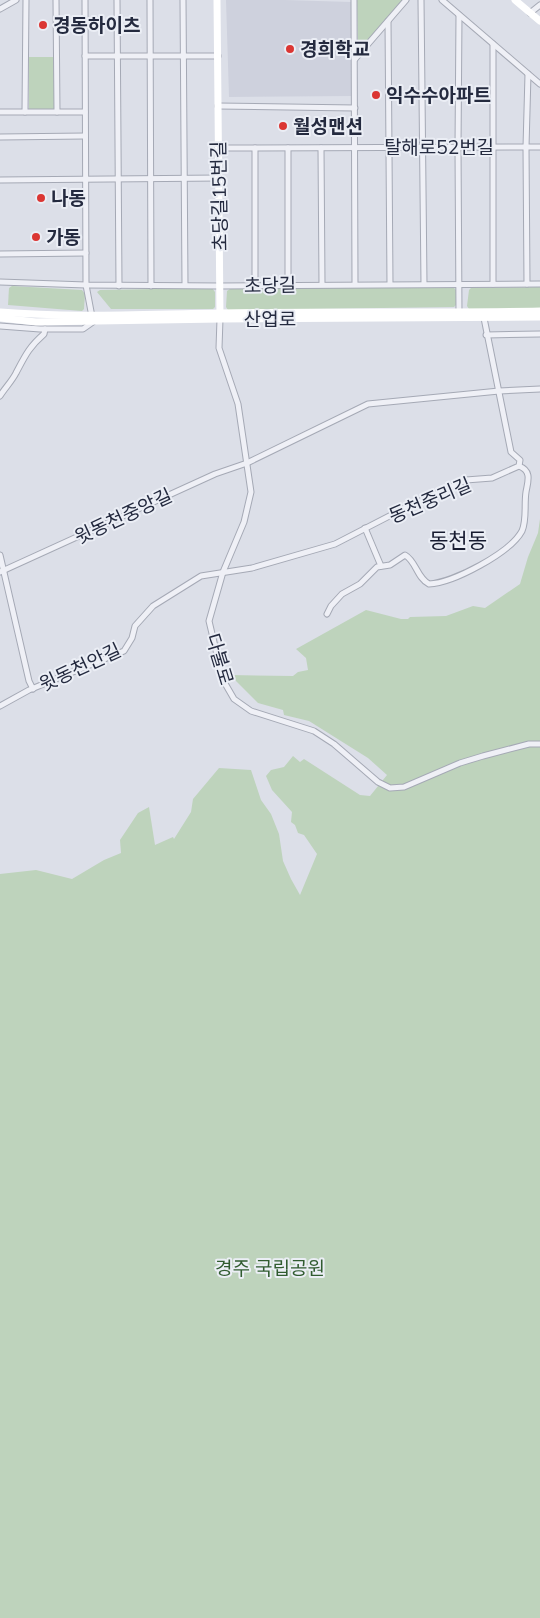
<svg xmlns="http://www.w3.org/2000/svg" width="540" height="1618" viewBox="0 0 540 1618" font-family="Mulish,'Noto Sans KR',sans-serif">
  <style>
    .built { fill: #ced1dd }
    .green { fill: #bed3bc }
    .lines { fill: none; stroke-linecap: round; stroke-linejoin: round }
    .street-casing { stroke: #a5a9b5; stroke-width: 7 }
    .street { stroke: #eff0f6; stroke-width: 5 }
    .secondary { stroke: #fff; stroke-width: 7 }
    .poi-dot { fill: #db3633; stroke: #ebeef5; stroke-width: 2 }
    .labels { text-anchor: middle; stroke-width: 4; stroke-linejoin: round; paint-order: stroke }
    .poi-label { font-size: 19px; font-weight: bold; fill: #242a3f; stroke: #ebeef5; text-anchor: start }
    .street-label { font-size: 19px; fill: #242a3f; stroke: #ebeef5 }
    .park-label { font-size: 19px; fill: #315c30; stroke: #ebeef5 }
    .quarter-label { font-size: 21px; fill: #171b30; stroke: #ebeef5 }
  </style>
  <rect width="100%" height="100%" fill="#dcdfe8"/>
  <!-- built -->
  <path class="built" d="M226,0H285L351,2L353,96L229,97Z"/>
  <!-- green -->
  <g class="green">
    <path d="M357,0H404L358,51Z"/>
    <rect x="29" y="57" width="27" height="52"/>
    <path d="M12,286L82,290L85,294L84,309L82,311L8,305L9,288Z"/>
    <path d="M453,287L456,290V305L454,307L228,310L226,307L227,291L230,289Z"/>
    <path d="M540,287V308L469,309L467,306L469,290L471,288Z"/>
    <path d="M212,288L215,292V307L213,309H111L97,292L100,290Z"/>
    <path d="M540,519V1618H0V874L36,870L72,879L104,860L121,853L120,840L138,813L149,807L155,845L173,837L174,839L191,812L193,799L219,768L251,770L261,800L271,814L279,834L283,861L291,879L300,895L317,854L304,835L298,833L295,825L291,822L292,812L272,790L266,776L271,770L284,767L293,756L300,762L304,759L360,795L370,796L387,775L368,758L309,721L284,715L283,710L258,703L230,675L293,676L298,672L308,670L306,658L296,649L366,610L401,619H408L410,617L446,616L473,606L485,608L520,584L528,557L538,533Z"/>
  </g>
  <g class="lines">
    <defs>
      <g id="street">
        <path d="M56,0L57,112"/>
        <path d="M117,0L119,286"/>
        <path d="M150,0L151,286"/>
        <path d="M183,0L185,285"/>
        <path d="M354,0L355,284"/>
        <path d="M421,0L424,284"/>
        <path d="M442,0L540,84"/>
        <path d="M0,9L16,0"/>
        <path d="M530,13L540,5"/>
        <path d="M388,21L390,284"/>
        <path d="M493,44V284"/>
        <path d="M85,56H218"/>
        <path d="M355,59L406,0"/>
        <path d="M218,106L355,108"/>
        <path d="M0,112H85"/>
        <path d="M25,112L26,0"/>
        <path d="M0,137L85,136"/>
        <path d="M218,148L540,147"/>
        <path d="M288,148V285"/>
        <path d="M321,148L322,284"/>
        <path d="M0,180L219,178"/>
        <path d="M0,254L86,253"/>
        <path d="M0,282L86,285L220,286L540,284"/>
        <path d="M527,284L526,147L528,74"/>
        <path d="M255,285V148"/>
        <path d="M459,314L458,147L459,15"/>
        <path d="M220,319L219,348L238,404L251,492L244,522L223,572L209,621L223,680L234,699L251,711L314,731L334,744L378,782L390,788L404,787L460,763L483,756L529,744H540"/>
        <path d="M0,326L40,329H83L93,322L86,285L85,0"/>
        <path d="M486,335L540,334"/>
        <path d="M0,396C5,388 12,381 16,373C25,356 29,347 44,334L45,329"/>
        <path d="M365,528L381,566"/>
        <path d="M0,555L29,681L33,689"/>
        <path d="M0,572L215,474L247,463L368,404L499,391L540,389"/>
        <path d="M327,614L331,606L342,594L360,584L377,567L390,565L405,555C416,561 417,578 429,584C453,583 510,553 522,531C527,520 524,504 526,492C528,481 532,471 519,466"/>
        <path d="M0,706L29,690L124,651L132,638L135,626L153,606L201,576L252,568L335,544L403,509L466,480L492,478L519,466L520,460L511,452L484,318"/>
      </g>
    </defs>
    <!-- street casing -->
    <use href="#street" class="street-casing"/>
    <!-- street -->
    <use href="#street" class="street"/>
    <!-- secondary -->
    <g class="secondary">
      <path d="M217,0L220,317"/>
      <path d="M515,0L540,21"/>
      <path d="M0,312C73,318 146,314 219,313C326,311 433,313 540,311"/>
      <path d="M0,318L36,322L220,319L540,317"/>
    </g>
  </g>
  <!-- markers -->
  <g class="poi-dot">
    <circle cx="43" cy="25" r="5"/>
    <circle cx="290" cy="49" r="5"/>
    <circle cx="376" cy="95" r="5"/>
    <circle cx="283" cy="126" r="5"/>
    <circle cx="41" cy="198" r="5"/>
    <circle cx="36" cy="237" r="5"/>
  </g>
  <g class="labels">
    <!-- poi labels -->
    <g class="poi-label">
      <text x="53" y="32">경동하이츠</text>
      <text x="300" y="56">경희학교</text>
      <text x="386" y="102">익수수아파트</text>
      <text x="293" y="133">월성맨션</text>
      <text x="51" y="205">나동</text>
      <text x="46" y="244">가동</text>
    </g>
    <!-- street labels -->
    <g class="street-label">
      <text x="439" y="154">탈해로52번길</text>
      <text transform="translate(219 196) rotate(-91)" y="7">초당길15번길</text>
      <text transform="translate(270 285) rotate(-1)" y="7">초당길</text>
      <text x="270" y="326">산업로</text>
      <text transform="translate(430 500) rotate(-23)" y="7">동천중리길</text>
      <text transform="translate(123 516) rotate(-25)" y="7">윗동천중앙길</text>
      <text transform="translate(220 659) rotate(73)" y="7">다불로</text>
      <text transform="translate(80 667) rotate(-25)" y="7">윗동천안길</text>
    </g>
    <!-- park labels -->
    <g class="park-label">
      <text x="270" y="1275">경주 국립공원</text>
    </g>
    <!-- quarter labels -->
    <g class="quarter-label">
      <text x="458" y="548">동천동</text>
    </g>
  </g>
</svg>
